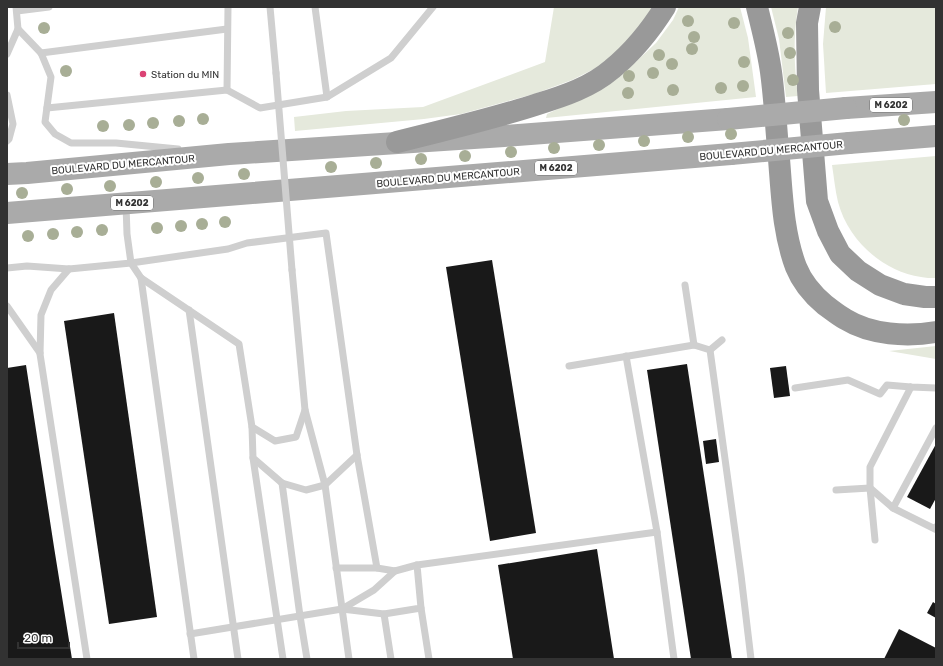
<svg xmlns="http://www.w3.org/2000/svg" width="943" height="666" viewBox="0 0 943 666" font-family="Rubik,sans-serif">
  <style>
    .green { fill: #e5e9dc }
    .building { fill: #191919 }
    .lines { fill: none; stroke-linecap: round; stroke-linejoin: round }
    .lane { stroke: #cfcfcf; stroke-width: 7 }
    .primary { stroke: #aaa; stroke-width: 22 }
    .highway { stroke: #999; stroke-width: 22 }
    .lane-bridge { stroke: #cfcfcf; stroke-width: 7 }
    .primary-bridge { stroke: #aaa; stroke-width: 22 }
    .tree { fill: #a8ae96 }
    .poi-dot { fill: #db4274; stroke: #fff; stroke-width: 1.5 }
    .labels { text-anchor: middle; stroke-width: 4; stroke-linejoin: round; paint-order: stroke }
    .shield { fill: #fff; stroke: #707070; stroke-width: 1 }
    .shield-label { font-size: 9px; font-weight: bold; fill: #323232 }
    .poi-label { font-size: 10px; fill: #323232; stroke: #fff; text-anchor: start }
    .street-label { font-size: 10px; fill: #323232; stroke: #fff }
  </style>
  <rect width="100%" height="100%" fill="#fff"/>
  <!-- green -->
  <g class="green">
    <path d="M554,7H654L624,46L598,67L572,80L534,94L461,114L424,119L295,131L294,117L346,111L423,107L545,62Z"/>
    <path d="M679,7H740L748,38L756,97L546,118L547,114L560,108L628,69L656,43L673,20Z"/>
    <path d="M771,7H798C793,37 794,66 798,96L786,97L779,39Z"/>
    <path d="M826,7H936V84L826,93L823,44Z"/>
    <path d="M936,156V278C931,278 925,278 921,277C882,271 848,240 838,202C835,190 834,177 832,165Z"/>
    <path d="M936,346V359L889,351Z"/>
  </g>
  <!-- building -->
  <g class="building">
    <path d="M492,260L536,533L490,541L446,267Z"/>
    <path d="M114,313L157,617L109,624L64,321Z"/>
    <path d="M687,364L732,659H691L647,370Z"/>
    <path d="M26,365L54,547L72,659H7V368Z"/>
    <path d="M786,366L790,396L774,398L770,368Z"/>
    <path d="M716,439L719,462L706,464L703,441Z"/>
    <path d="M936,444V498L930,509L907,497Z"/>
    <path d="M597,549L614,659H513L498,565Z"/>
    <path d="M933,602L936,604V618L927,613Z"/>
    <path d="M899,629L936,648V659H884Z"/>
  </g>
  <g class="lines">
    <!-- lane -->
    <g class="lane">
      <path d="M270,7L276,73"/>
      <path d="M315,7L327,97"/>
      <path d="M17,11L49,7"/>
      <path d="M18,29L41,53L51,77L45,122L55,134L71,143H116L178,149"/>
      <path d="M41,53L227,29"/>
      <path d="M7,54L18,29L16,7"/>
      <path d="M227,90L228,7"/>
      <path d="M7,95L13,124L9,139L7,141"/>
      <path d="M47,108L227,90L260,108L327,97L391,58L433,7"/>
      <path d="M126,205L127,234L131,263L228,249L247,243L326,233L357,455L377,568L395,571L417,565"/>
      <path d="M7,268L27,266L69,269L131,263L141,278L239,344L252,427L275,441L296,437L305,410"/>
      <path d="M69,269L51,290L41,315L40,354L87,659"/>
      <path d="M292,270L305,410L325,485L349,659"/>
      <path d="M141,278L194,659"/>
      <path d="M685,285L694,345"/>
      <path d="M7,306L40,353"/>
      <path d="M189,310L238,659"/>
      <path d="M710,350L722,340"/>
      <path d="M626,356L657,532"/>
      <path d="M569,366L694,345L710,350L741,575L751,659"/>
      <path d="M795,388L848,380L880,394L887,385L911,387L936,388"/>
      <path d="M252,427L253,458L282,483L306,490L325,485L357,455"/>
      <path d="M253,458L283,659"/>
      <path d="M282,483L300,616L307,659"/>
      <path d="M836,490L870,488L893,508L935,529L936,527"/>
      <path d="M893,508L936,428"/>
      <path d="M875,540L870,488V467L911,387"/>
      <path d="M336,568H377"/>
      <path d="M421,608L429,659"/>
      <path d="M342,609L374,590L395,571"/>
      <path d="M384,614L391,659"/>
      <path d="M190,634L342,609L384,614L421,608L417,565L657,532L674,659"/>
    </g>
    <!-- primary -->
    <g class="primary">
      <path d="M846,108L936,102"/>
      <path d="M849,143L936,136"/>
      <path d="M7,174L27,173L229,154L504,136L728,119"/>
      <path d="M7,213L731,154"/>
    </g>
    <!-- highway -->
    <g class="highway">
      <path d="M757,7C762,28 768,50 771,72C775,101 776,130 779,159C782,195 783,233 796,267C802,282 813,295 825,305C832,310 838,315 845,319C871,335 907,337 936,332"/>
      <path d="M810,7L807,23L808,90L817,201L828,231L840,254L858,271L880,285L904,294L925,297H936"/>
      <path d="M397,142C444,130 492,119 538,104C564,96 591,87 612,69C634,51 650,31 665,7"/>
    </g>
    <!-- lane-bridge -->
    <path class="lane-bridge" d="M276,73L292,270"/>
    <!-- primary-bridge -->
    <g class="primary-bridge">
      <path d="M728,119L846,108"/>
      <path d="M731,154L849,143"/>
    </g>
  </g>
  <!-- trees -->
  <g class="tree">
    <circle cx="688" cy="21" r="6"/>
    <circle cx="734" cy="23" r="6"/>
    <circle cx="835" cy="27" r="6"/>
    <circle cx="44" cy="28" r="6"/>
    <circle cx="788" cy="33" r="6"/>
    <circle cx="694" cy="37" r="6"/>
    <circle cx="692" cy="49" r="6"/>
    <circle cx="790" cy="53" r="6"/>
    <circle cx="659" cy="55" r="6"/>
    <circle cx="744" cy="62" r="6"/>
    <circle cx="672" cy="64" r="6"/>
    <circle cx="66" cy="71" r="6"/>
    <circle cx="653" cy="73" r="6"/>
    <circle cx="629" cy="76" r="6"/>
    <circle cx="793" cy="80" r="6"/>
    <circle cx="743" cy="86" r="6"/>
    <circle cx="721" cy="88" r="6"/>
    <circle cx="673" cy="90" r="6"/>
    <circle cx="628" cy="93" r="6"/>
    <circle cx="203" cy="119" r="6"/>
    <circle cx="904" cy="120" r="6"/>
    <circle cx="179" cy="121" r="6"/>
    <circle cx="153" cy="123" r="6"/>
    <circle cx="129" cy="125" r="6"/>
    <circle cx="103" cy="126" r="6"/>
    <circle cx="731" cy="134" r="6"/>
    <circle cx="688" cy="137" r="6"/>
    <circle cx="644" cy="141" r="6"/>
    <circle cx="599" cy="145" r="6"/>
    <circle cx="554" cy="148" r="6"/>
    <circle cx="511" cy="152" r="6"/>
    <circle cx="465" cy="156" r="6"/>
    <circle cx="421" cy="159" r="6"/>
    <circle cx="376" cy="163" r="6"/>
    <circle cx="331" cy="167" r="6"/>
    <circle cx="244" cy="174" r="6"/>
    <circle cx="198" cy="178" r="6"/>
    <circle cx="156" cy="182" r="6"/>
    <circle cx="110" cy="186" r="6"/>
    <circle cx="67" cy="189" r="6"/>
    <circle cx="22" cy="193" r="6"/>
    <circle cx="225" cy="222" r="6"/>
    <circle cx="202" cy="224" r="6"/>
    <circle cx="181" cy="226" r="6"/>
    <circle cx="157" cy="228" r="6"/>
    <circle cx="102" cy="230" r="6"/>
    <circle cx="77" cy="232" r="6"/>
    <circle cx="53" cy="234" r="6"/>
    <circle cx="28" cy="236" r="6"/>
  </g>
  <!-- markers -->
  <circle class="poi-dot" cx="143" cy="74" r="4"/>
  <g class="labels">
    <!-- shield labels -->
    <g class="shield">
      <rect x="870" y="98" width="42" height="14" rx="3"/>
      <rect x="535" y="161" width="42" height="14" rx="3"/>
      <rect x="111" y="196" width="42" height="14" rx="3"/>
    </g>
    <g class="shield-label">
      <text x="891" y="108">M 6202</text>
      <text x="556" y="171">M 6202</text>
      <text x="132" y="206">M 6202</text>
    </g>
    <!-- poi labels -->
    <g class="poi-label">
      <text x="151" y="78">Station du MIN</text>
    </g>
    <!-- street labels -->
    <g class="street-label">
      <text transform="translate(771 150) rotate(-5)" y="4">BOULEVARD DU MERCANTOUR</text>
      <text transform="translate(123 164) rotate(-5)" y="4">BOULEVARD DU MERCANTOUR</text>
      <text transform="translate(448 177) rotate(-5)" y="4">BOULEVARD DU MERCANTOUR</text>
    </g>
  </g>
  <!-- border -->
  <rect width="943" height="666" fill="none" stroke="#323232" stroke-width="16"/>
  <!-- scale -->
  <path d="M18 642v6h51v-6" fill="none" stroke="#323232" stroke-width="2"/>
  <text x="24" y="642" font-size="12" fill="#323232" stroke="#ffffff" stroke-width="3" paint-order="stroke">20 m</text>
</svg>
